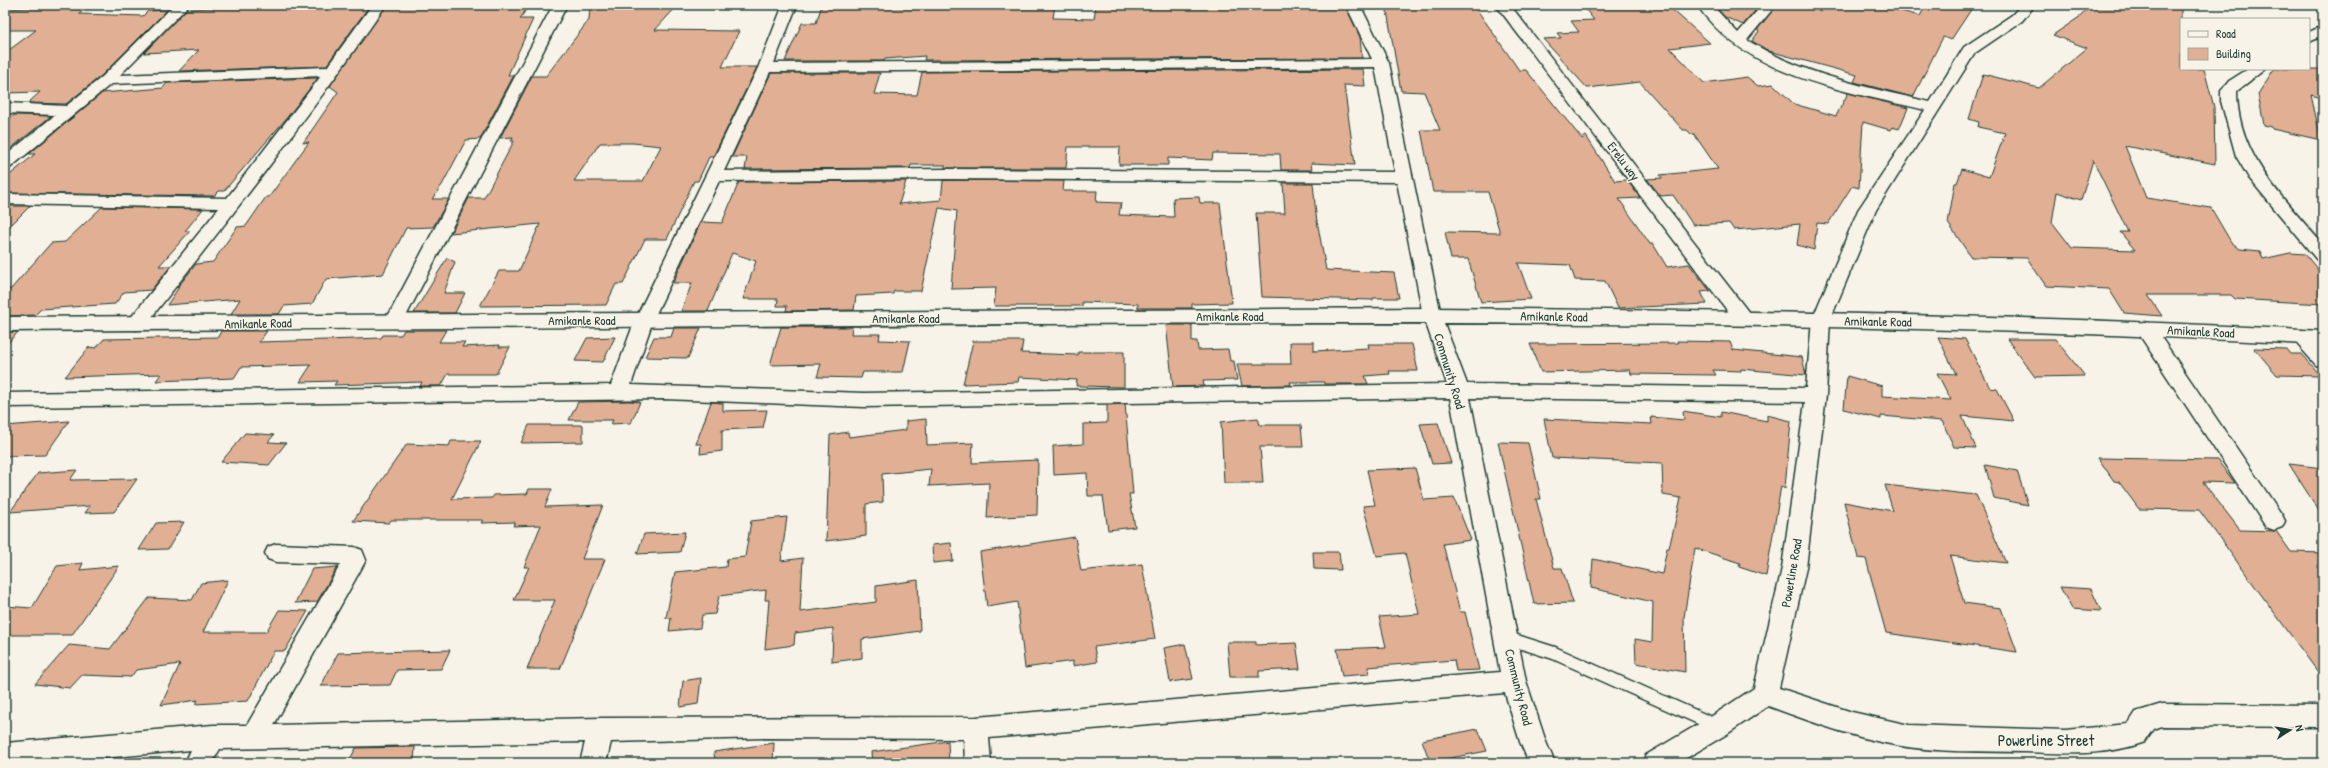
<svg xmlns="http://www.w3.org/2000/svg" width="2328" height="768" viewBox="0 0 2328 768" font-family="'Patrick Hand',sans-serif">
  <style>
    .building { fill: #e1af93; stroke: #1f3d34; fill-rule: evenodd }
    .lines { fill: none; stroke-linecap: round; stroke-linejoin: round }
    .service-casing { stroke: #1f3d34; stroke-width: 15 }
    .minor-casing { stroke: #1f3d34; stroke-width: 3 }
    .tertiary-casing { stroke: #1f3d34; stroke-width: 3 }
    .service { stroke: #f7f3e8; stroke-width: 12 }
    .minor { fill: #f7f3e8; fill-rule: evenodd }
    .tertiary { fill: #f7f3e8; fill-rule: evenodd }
    .labels { text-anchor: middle; stroke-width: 3; stroke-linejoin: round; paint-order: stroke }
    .street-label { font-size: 13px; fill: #1f3d34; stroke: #f7f3e8 }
    .near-street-label { font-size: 16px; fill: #1f3d34; stroke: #f7f3e8 }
  </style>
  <rect width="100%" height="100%" fill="#f7f3e8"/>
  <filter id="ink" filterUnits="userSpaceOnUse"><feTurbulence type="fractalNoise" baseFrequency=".025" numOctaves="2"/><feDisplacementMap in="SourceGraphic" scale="8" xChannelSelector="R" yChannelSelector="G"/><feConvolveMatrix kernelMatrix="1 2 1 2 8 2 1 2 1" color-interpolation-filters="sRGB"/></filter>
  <g filter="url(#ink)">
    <!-- building -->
    <g class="building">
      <path d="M279,5H370L326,66L179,71L199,50L144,53L187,9Z"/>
      <path d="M387,5H529L520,19H533L508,75H514L480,139L466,140L442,185L432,199H449L433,227L406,228L383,274L326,279L312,304L284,306L279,314H231L240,299L167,305L179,287L177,288L196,264L213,262L237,227L246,226L266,197H269L309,142L303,143L338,92L330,86Z"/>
      <path d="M590,5H678L655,30L739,31L722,67H757L713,157H709L698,181H694L667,239H645L623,284H616L606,305L480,306L499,271H519L540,224L451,233L469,198H484L514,141H511L513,137L500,138L532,76H546L589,20ZM600,143H633L661,146L643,181H574Z"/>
      <path d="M822,5H1055L1053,18L1094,19L1096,5H1345L1360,37L1362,58L924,60L925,56L885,59L884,61H785L802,23H816Z"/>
      <path d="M1386,5H1472L1475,7L1519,70H1526L1582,139L1586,136L1615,181L1627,180L1640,198L1619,199L1650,244H1653L1667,267L1689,264L1710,291L1701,292L1707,304L1618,308L1605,281L1575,280L1570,265L1518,263L1531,299L1481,302L1468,259H1451L1445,232L1500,233L1488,192H1433L1421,130H1440L1424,92L1401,91Z"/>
      <path d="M1582,5H1667L1710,43L1670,48L1704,83L1747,77L1758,86L1773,84L1794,104L1836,116L1848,93L1908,108L1899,129L1892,127L1890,130L1863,122L1859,188L1852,186L1828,224L1817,223L1814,250L1797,245L1800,224L1734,230L1729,223L1693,225L1673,195L1661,196L1647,179L1662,178L1660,175L1718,169L1694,134H1691L1687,130H1683L1640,82L1587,88L1543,39L1561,38L1557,33L1579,32L1571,21L1594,20Z"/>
      <path d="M1714,5H1760L1743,25L1725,17Z"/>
      <path d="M1777,5H1878L1920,16L1926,5H1974L1951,40L1943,37L1913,97L1854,82L1857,75L1769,51L1752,41L1759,31L1757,30Z"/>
      <path d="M2090,5H2181V69H2204L2214,107L2215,164L2125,146L2146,198L2211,208L2231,242L2240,249L2260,251L2263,259L2290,253L2305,254L2323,276V304L2235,299L2231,295H2148L2162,316L2124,313L2109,289L2046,286L2027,258L1971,257L1948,223L1955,183H1957L1962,169L1989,177L2005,133L1978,127L1979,122L1969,119L1983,74L2039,88L2087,48L2053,35L2081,16ZM2093,160L2128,232H2120L2135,250L2072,248L2052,222L2057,192L2081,200Z"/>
      <path d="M27,8L85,9L79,14L143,16L148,11L167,10L101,76L66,104L28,103L40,92L5,93V53L36,30H5V9Z"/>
      <path d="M1363,69L1365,86L1344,85L1355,165L1311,163L1312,170H1281L1280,154L1213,153L1212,160L1168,158V165H1119L1120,147H1068L1066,168H945V165H911L910,168L745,169L747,157H732L771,73H880L874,94L917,95L922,72Z"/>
      <path d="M2274,69H2323V99L2311,95L2321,140L2272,129V127L2264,125L2258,94Z"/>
      <path d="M318,78L285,120L224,191H219L214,196L5,193V179L35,154H29L102,93L163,88L167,83Z"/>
      <path d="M14,115L51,116L5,153V122Z"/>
      <path d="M906,181L899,204L941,200L943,181L946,180L1064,181L1063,191H1097L1096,202L1121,203L1119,215L1174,217L1173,198L1199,197L1200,203H1220L1232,303L1192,304V308H1138V304L1082,302V306H994L996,288L951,289L957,211L939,208L921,291H894L893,294L856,296L854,310L786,311L787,306H777L778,299H743L756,261L732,253L708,311H681L692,283H673L701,222L722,223L739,182Z"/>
      <path d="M1283,183H1313L1316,215L1326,270L1394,273L1399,298H1373V300L1262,297L1256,213H1285Z"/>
      <path d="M5,206H30L5,231Z"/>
      <path d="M102,207L203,209L185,231H190L159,266H171L151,290L124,292L115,304L41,309L35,315L5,316V289H11L51,243L65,242Z"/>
      <path d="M447,258L455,262L444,293H465L455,313H414Z"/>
      <path d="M1166,325H1192V341H1197L1198,350L1228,349L1230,361H1234L1237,380L1203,381L1204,386L1173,387Z"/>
      <path d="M781,327H852L851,334H880L879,340L910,341L903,372H863L861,378L817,377L821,364L770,365Z"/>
      <path d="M674,328H701L688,358L645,357L654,337H671Z"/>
      <path d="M404,330H446L439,342H465L462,347L500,345L499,347H510L496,374H448L441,386H420L422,382L334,385L337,381L300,382L311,365L241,367L234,378L156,381L161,374L65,377L89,347L96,348L104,339L218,337L221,331H267L259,342L327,340L381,338L383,335H401Z"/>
      <path d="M5,332H18L5,346Z"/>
      <path d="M615,337L603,362L575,361L587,338Z"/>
      <path d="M1938,337L1965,339L1990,388L1997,389L2014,421L1962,416L1976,448L1954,447L1942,421L1881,416V419L1844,409L1847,376L1882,386V396L1951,400L1937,373L1956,374Z"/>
      <path d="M2007,339H2055L2085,376L2035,377Z"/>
      <path d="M973,341H1023L1021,353L1078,355V352H1124V387L1076,386L1077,380L1019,377L1018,382L963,384Z"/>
      <path d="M1677,341L1730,342L1733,350L1802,357L1806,375L1741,369V371L1713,370L1716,375L1631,374L1630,370L1541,372L1530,344L1678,343Z"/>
      <path d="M1290,342H1314V351L1369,348L1368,344H1412L1418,371H1389L1390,374L1365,376L1368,384H1324V382H1290L1291,385L1242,386L1237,364H1291Z"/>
      <path d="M2254,348L2286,349L2290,354H2302L2321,376L2277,375Z"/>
      <path d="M630,401L640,402L631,423L611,424L613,420H569L578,402Z"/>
      <path d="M711,402L723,403V411L767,410L763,428L722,430V451L700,454L701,444H696Z"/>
      <path d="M1125,404L1133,494H1129L1135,527L1108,530L1103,496H1088L1087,473L1054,475L1053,446L1083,444V424L1107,423V405Z"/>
      <path d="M1683,411L1721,417V412L1767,421V415L1791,421L1785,488L1781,486L1766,576L1739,567L1740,563L1695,548L1684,617L1685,672L1636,663L1635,639L1652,642L1653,602L1591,588L1593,559L1662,574L1667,548H1669L1681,498L1663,495L1662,463L1552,458L1544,419L1652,424L1651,417L1684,420Z"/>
      <path d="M1258,418L1260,425H1301L1303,447H1260L1263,483H1224L1221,422Z"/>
      <path d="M926,419L927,445L973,443L972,463L1038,460L1037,515L987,518L989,483L929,486L931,469L882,474L883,502L866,504V536L826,541L830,435L848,432L849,437L906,430V421Z"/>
      <path d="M69,421L45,455L5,456V426Z"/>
      <path d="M1438,423L1451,463L1432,464L1420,424Z"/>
      <path d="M529,425H583V442L521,443Z"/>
      <path d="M245,433L274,435L268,442L286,443L269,465L221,462Z"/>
      <path d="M451,441H481L452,499L492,498L494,495L527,494L529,489H552L545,507L603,505L582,559H605L560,669H527L555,600H514L529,567H524L541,525L513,526L515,522L481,523L483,520H391L389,523L353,521L407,444L449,446Z"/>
      <path d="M1498,442L1528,443L1541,499H1536L1554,568H1562L1573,603L1534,604Z"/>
      <path d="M2098,458L2217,460L2235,483L2203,482L2240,530L2276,531L2291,552L2323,553V679L2199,510L2139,509L2119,482L2114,481Z"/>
      <path d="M2289,464L2323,468V517Z"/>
      <path d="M1985,465L2017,471L2028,505L1994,498Z"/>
      <path d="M1415,468L1424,500L1454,498L1471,540L1443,544L1460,612H1465L1479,670L1456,671L1454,660L1368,667L1369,674L1342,676L1337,649L1386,647L1379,617L1419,614L1405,553L1377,556L1363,506L1375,505L1367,470Z"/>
      <path d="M77,470L70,480L137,479L114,512L85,513L90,506L10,512L38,473Z"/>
      <path d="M1885,485L1976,495L2006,563L1950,556L1964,603L2001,608L2017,652L1886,633L1866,559L1858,558L1844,502L1893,511Z"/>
      <path d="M787,517L781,561L803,558L800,612L876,602V586L918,580L920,631L862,639V658L832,662L833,628L795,633L794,645L765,649L769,600H765L766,590L719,596L715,614L702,615L700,628L669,631L671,618H666L675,572L726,567L727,559L745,557L751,521Z"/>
      <path d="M184,522L168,549L139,550L156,523Z"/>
      <path d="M685,532L680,552L637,554L644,534Z"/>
      <path d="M1075,537L1081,571L1142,564L1155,639L1094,647L1097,662L1073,666V661L1025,668L1017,602L987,607L980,552Z"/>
      <path d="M951,543L953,561L933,563L932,545Z"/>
      <path d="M1313,552H1339L1341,570L1314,569Z"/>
      <path d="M83,563L80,570L119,566L72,635H5V606L32,608L57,566Z"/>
      <path d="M337,567L317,602L295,603L312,569Z"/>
      <path d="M228,580L203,632H266L279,610L308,611L285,651H274L248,701L195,704L198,700L161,705L180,664L136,670L131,677L82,675L70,688L35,684L69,645L110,649L149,598L192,600L201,583Z"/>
      <path d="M2060,587L2091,589L2101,611L2072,609Z"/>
      <path d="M1227,642H1256V645L1296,643L1300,669L1259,671V677H1230Z"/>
      <path d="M1185,644L1193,679L1170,682L1164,648Z"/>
      <path d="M450,650L441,669L397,670L390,685L321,686L338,653Z"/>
      <path d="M701,678L698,704L680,707L683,681Z"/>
      <path d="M1478,729L1487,751L1430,762L1422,740Z"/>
      <path d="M948,741L949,763H872L871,752Z"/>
      <path d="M774,743L773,763H715L714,752Z"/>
      <path d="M415,747L414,763H348L356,748Z"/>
    </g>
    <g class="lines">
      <defs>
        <path id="service" d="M1507,638L1554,653L1717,726"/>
        <g id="minor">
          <path d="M174,5H189L120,75L327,67L372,5H386C309,117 227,222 143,328L136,330L129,328L126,324L129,320L219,208L5,204V194L227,198L321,76L111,84L11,167L5,169V156L55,115L5,113V103L66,106L102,77Z"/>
          <path d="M553,5H567L403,322L401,326L394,328L387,326L385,322Z"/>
          <path d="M783,5H797L774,63L1372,59L1346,5H1360L1389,63L1441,315L1467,384L1806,388L1812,320L1858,210L1925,110C1845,90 1747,78 1697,5H1712L1738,33L1762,5H1776L1747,40C1803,75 1867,87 1930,102L1964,47L2012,15L2021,5H2035L2022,21L1975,53L1876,210L1830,320L1826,395L1806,568L1779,688L1852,712L1909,725L2065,730L2128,724L2136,712L2162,704L2323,705V727L2162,726L2154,729L2145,742C2108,756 2064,754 2025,752C1982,751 1938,753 1895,745C1851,737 1809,721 1768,706L1727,734L1678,763H1642L1646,755L1709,718L1754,688L1782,568L1805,402L1470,398L1526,681L1546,742L1555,763H1529L1520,742L1505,693L989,738L991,763H965L964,739L764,738L611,742L606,763H580L585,742L220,749L212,763H185L191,750L48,763H5V743L213,725H247L341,564L276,562L268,559L265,553L268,547L276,544L354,547L362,550L366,560L274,725L601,718L976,717L1500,672L1450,398L864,407L664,399L5,407V393L611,385L635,320L758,68ZM1375,67L1395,172L946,169L724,171L770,72ZM946,179L1397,182L1423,315L1447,384L864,393L631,385L653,320L719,181Z"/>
          <path d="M1496,5H1510L1750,314L1752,318L1750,322L1743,324L1736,322Z"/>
          <path d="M2323,26V36L2309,42V32Z"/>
          <path d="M2248,69H2265L2237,91C2237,156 2284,198 2323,245V262L2317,260L2249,178L2236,156L2221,101V91L2229,81Z"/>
          <path d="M2145,322L2152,324L2282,515L2285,521L2282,527L2274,530L2266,527L2135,328L2138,324Z"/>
          <path d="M2301,331L2308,332L2323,348V367L2316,365L2291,337L2294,332Z"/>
        </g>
        <path id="tertiary" d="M1432,308C1729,311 2026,314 2323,331V345C1896,321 1469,322 1042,324C696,326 351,329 5,331V317Z"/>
      </defs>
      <!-- service casing -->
      <use href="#service" class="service-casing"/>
      <!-- minor casing -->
      <use href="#minor" class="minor-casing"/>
      <!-- tertiary casing -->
      <use href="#tertiary" class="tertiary-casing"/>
      <!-- service -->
      <use href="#service" class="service"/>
      <!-- minor -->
      <use href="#minor" class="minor"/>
      <!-- tertiary -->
      <use href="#tertiary" class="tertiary"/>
    </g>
  </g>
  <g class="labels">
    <!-- street labels -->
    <g class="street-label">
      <text transform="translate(1624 161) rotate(53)" y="5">Erelu way</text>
      <text x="1230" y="321">Amikanle Road</text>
      <text transform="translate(1554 316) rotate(1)" y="5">Amikanle Road</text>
      <text x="906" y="323">Amikanle Road</text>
      <text x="582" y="325">Amikanle Road</text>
      <text transform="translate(1878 321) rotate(1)" y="5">Amikanle Road</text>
      <text transform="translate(258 323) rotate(-1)" y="5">Amikanle Road</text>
      <text transform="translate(2201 331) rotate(3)" y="5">Amikanle Road</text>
      <text transform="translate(1450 371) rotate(73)" y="5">Community Road</text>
      <text transform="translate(1791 573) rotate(-80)" y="5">Powerline Road</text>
      <text transform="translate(1519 687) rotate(76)" y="5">Community Road</text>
    </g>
    <!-- near-street labels -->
    <g class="near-street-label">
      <text x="2046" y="746">Powerline Street</text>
    </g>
  </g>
  <!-- margin -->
  <rect width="2328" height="768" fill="none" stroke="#f7f3e8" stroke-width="20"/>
  <rect x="10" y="10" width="2308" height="748" fill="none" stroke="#1f3d34" stroke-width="1.5" filter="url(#ink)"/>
  <!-- legend -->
  <rect x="2180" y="18" width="130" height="52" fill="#f7f3e8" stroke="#a1aaa0"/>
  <rect x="2188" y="31" width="20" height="6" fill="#f7f3e8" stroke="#a1aaa0"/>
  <text x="2216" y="38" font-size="12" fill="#1f3d34">Road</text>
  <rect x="2188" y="48" width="20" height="12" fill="#e1af93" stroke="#a1aaa0"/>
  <text x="2216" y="58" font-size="12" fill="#1f3d34">Building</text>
  <!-- north arrow -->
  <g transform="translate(2290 730) rotate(78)" stroke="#f7f3e8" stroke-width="3" paint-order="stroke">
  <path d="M0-3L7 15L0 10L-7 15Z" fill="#1f3d34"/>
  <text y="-6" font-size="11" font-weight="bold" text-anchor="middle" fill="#1f3d34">N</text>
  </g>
</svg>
